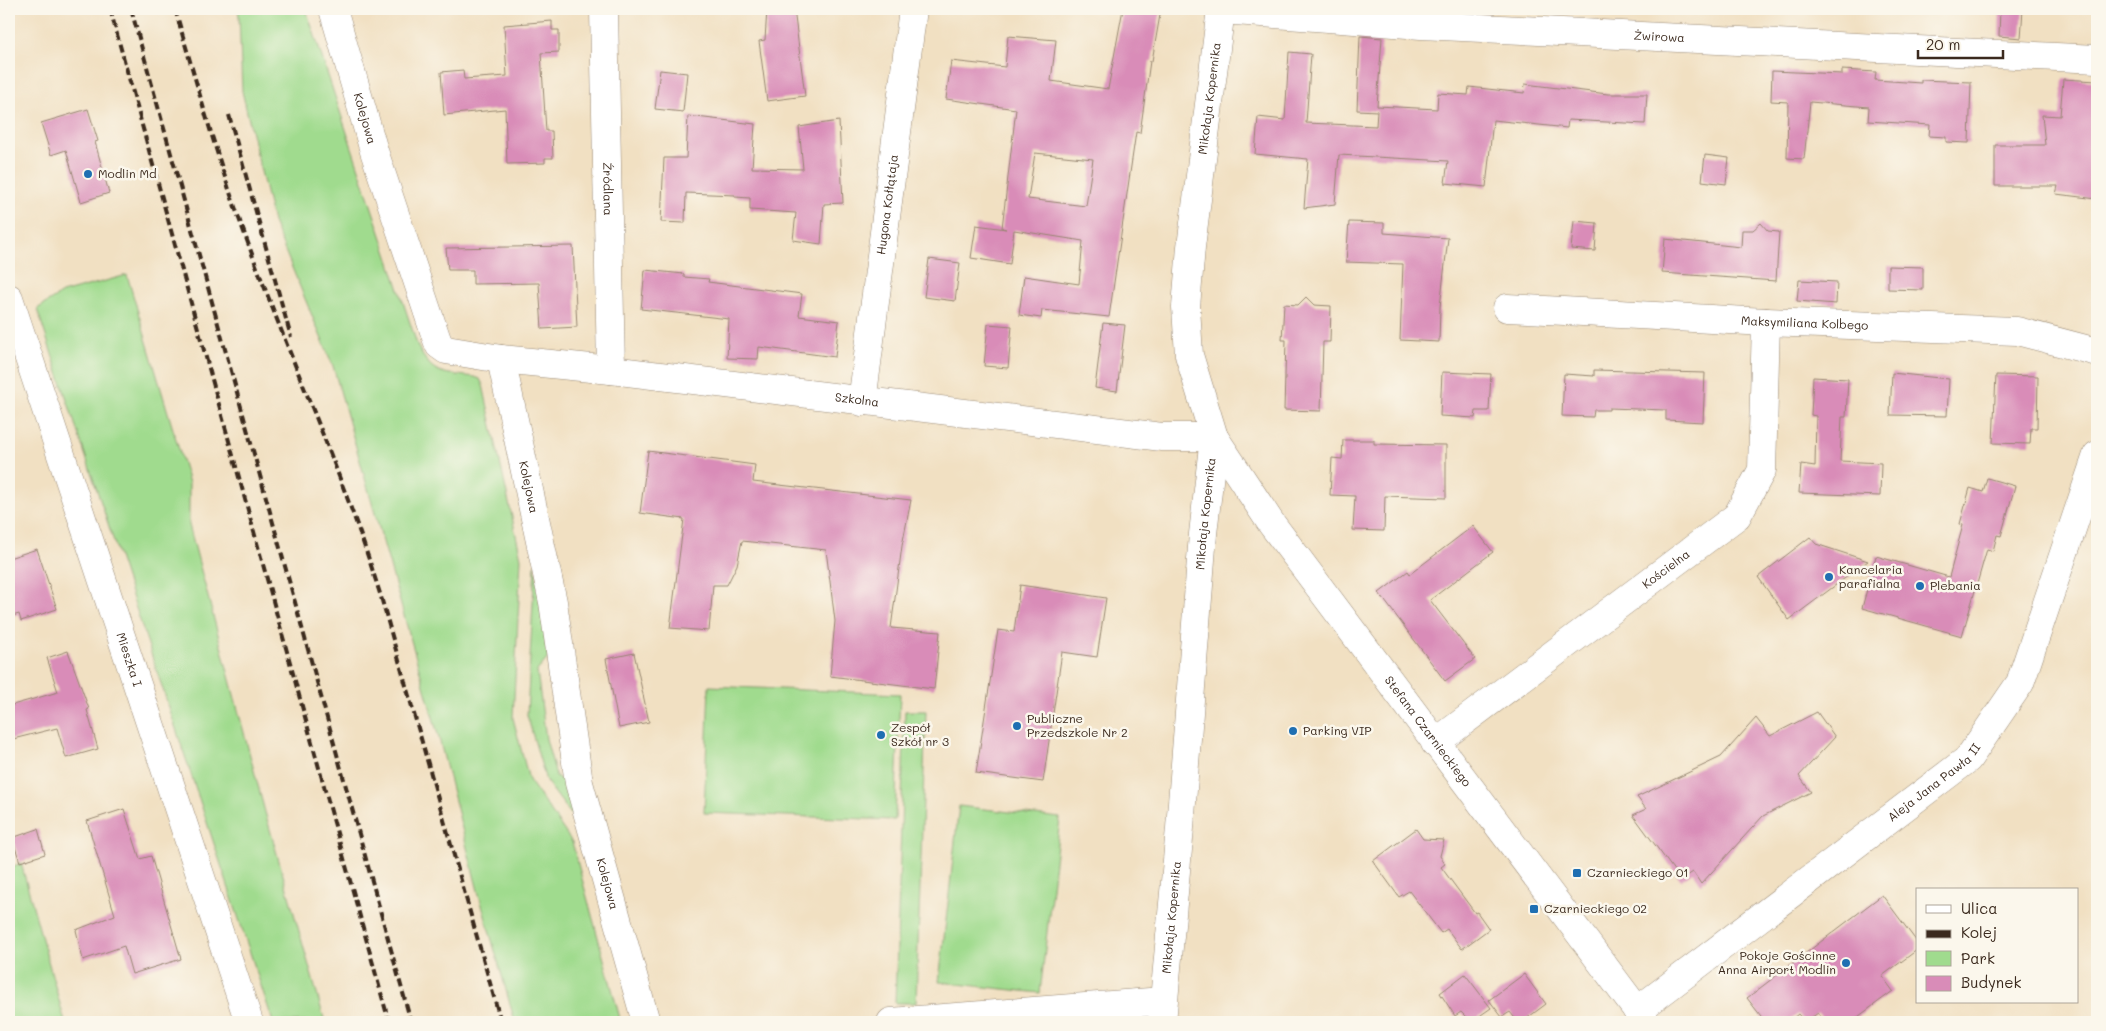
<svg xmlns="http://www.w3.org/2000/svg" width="2106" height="1031" viewBox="0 0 2106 1031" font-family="Mali,sans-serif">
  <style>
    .green { fill: #a0db8e; stroke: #6e8256 }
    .building { fill: #d98cb8; fill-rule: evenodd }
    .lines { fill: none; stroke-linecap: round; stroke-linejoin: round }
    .minor-casing { stroke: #968570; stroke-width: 29 }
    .minor { stroke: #fff; stroke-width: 28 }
    .rail { stroke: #3b2a1e; stroke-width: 4; stroke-dasharray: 8 4; stroke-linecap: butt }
    .poi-dot { fill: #1f6fb2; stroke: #fbf7ec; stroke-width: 2 }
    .labels { text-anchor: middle; stroke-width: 5; stroke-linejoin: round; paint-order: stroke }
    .street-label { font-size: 12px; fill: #3b2a1e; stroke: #fbf7ec }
    .poi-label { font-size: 12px; fill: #3b2a1e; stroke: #fbf7ec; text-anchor: start }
  </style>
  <rect width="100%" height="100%" fill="#fbf7ec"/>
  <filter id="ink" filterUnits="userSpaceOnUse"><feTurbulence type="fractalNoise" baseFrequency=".02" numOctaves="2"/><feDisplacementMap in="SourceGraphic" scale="10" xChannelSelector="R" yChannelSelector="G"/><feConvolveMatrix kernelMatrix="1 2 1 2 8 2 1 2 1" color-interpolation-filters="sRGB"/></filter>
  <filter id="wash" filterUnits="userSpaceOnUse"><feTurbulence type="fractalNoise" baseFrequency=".0096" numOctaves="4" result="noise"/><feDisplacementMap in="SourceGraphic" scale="20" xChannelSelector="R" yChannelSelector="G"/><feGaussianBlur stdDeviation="1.12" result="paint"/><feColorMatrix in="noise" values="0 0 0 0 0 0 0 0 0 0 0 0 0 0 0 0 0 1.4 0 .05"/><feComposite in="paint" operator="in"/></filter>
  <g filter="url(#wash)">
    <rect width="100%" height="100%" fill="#f1e0c2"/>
    <!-- green -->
    <g class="green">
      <path d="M238,9H306L418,347C433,377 445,373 475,377L480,379L483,385L521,558L513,718L529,780L572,842L621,1022H515L478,891L440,742L333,366L273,222L242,91L239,16Z"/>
      <path d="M127,275L189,483V525L265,812L325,1022H273L37,309L62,293Z"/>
      <path d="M535,564L548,658L537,671L546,739L556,776L569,785L582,829L546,781L527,715Z"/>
      <path d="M709,686L900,694L895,820L704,813Z"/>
      <path d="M905,711H926L916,1003H895Z"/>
      <path d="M959,806L1060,818L1040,993L939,982Z"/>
      <path d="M21,863L65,1022H9V868Z"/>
    </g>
    <g id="blocks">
      <!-- building -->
      <g class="building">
        <path d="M767,9H794L805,96L767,101L759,41L765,40Z"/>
        <path d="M1123,9H1161L1152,61H1150L1140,133L1136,132L1109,317L1042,310L1041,318L1019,315L1024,276L1079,284L1083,241L1014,230L1010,264L971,258L976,225L1006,229L1002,228L1016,109L946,99L951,61L1005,67L1008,36L1056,40L1051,81L1108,89ZM1035,153L1093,159L1086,206L1028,199Z"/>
        <path d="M2000,9H2023L2021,38L1999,36Z"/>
        <path d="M552,21V30H559V52L541,53L546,131H552L553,158H545V163L507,164L505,109L444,115L441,72L463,70L464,79L507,76L504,25Z"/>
        <path d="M1360,36L1382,38L1377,106L1437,109L1438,93L1468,95L1469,87L1524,93L1525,84L1608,94H1647L1645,124L1568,120L1567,128L1493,120L1486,187L1445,183L1448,161L1339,155L1335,204L1304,208L1308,159L1255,154L1258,117L1285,120L1289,52L1311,54L1306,123L1376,126L1377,111L1357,110Z"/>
        <path d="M660,70L687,73L683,112L655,109Z"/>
        <path d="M1842,70L1876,72L1875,80L1921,83V80L1971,82L1969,143L1946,142V137L1929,136L1930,125L1868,121L1869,107L1810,102L1804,159L1787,158L1788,102L1771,101L1772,71L1842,74Z"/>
        <path d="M2063,79L2097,81V199L2056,194L2058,186H1995V145H2045L2042,115L2060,116Z"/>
        <path d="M88,109L98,141L95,142L109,193L81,202L66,150L51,155L41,123Z"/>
        <path d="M688,116L755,124L752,168L803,169L799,127L839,121L843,203L824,204L821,244L793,240L796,213L750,210V198L735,197V195L686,193L685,223L661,222L664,158H686Z"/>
        <path d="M1705,155L1729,158L1726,184L1702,181Z"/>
        <path d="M1574,221L1597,223L1595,251L1571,249Z"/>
        <path d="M1349,222L1384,223V233L1448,238L1440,307L1439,342L1400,340L1403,264L1346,262Z"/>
        <path d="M1761,223L1768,231L1779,232L1776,281L1662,273L1665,239L1741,247L1742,230H1753Z"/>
        <path d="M573,246L577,327L542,329L539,283L473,284V270H448L446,248Z"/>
        <path d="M929,259L960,263L955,301L924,297Z"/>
        <path d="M1888,266L1923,267V290L1888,289Z"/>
        <path d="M645,270L684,274V277L709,279L708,282L802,294L799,316L839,321L835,357L759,347L758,359L727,358L729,319L641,309Z"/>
        <path d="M1799,280L1837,282L1836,304L1797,301Z"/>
        <path d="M1306,297L1314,305L1331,306L1330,342H1323L1321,411L1284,410L1286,340H1282L1284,304L1298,305Z"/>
        <path d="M1103,323L1125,325L1117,391L1095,388Z"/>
        <path d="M988,324L1012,326L1008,368L984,366Z"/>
        <path d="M1594,370L1705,373L1703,422L1666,420V410L1609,408V410H1594L1593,417L1562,416L1564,374L1594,376Z"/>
        <path d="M1442,372L1491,374L1489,411H1476L1475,418L1440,416Z"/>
        <path d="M1892,373L1949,379L1947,416L1890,415Z"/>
        <path d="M1996,375L2038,376L2037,428H2031L2030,444L1993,443Z"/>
        <path d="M1813,377L1848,379L1846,417H1842L1840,461L1881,463L1880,496L1799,493L1801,464L1815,466L1816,416L1811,415Z"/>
        <path d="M1343,440H1374V444L1446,445V498L1385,496L1384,531L1353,530L1355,496L1330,495L1332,458L1342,459Z"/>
        <path d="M648,451L755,465L753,482L911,500L902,546L891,628L940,632L934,689L830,676L835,621L826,550L742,541L737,565L727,585H713L709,631L670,628L684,519L640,513Z"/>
        <path d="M1987,478L2015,486L2001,536L1997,535L1993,551L1987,549L1962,636L1862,608L1876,556L1949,577L1963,525L1960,524L1970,488L1983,492Z"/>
        <path d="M1473,526L1493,552L1430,600L1475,659L1445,681L1379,593L1408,571L1410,574Z"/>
        <path d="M1810,537L1816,544L1868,561L1789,620L1758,577Z"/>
        <path d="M37,549L57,609L21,621L19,614L9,617V558Z"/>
        <path d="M1020,585L1106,598L1097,657L1062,652L1043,782L976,773L998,630L1014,632Z"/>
        <path d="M68,651L89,709L87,710L98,749L66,758L57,728L9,740V706L58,692L47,658Z"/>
        <path d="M634,653L649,722L619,728L606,659Z"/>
        <path d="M1817,712L1835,737L1799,776L1811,792L1763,816L1701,884L1693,872L1681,880L1633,815L1646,809L1637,797L1721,757L1756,718L1770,736Z"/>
        <path d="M124,809L140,859L151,856L181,959L132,974L124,946L83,960L76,930L115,915L87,821Z"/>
        <path d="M38,829L45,854L20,862L12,838Z"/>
        <path d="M1416,829L1423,839L1444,840L1440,856L1445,864L1441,867L1475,913L1477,912L1489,929L1462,949L1447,929L1441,933L1409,891L1399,897L1373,861Z"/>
        <path d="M1882,895L1917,942V950L1882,976L1893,991L1851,1022H1825L1818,1013L1805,1022L1798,1014L1792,1019L1764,1020L1747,998Z"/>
        <path d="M1465,974L1491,1008L1471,1022L1461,1012L1455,1016L1440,993Z"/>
        <path d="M1524,974L1546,1004L1522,1022H1518L1510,1012L1502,1017L1489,1000Z"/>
      </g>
    </g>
  </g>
  <g filter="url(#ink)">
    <use href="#blocks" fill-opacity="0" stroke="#968570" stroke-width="1"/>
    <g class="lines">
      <defs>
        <g id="minor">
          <path id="s1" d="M333,9L374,151L436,337L439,345L446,350L501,359L611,370L1162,437H1214"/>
          <path id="s2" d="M604,9L611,370"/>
          <path id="s3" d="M1221,10L1421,25L2097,59"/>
          <path id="s4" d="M9,298L249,1022"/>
          <path id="s5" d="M1507,308L1766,322L2017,331L2097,352"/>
          <path id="s6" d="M501,359L553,602L579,783L646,1022"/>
          <path id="s7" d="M862,402L913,9"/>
          <path id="s8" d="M1214,437L1271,523L1646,1022"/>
          <path id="s9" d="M1435,743L1737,516L1762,470L1766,322"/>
          <path id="s10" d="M1637,1011L1968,759L2020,683L2097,455"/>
          <path d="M891,1022L1163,1001"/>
          <path id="s11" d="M1162,1022L1180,828L1203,534L1214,437L1189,355L1186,307L1191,247L1221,9"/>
        </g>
      </defs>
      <!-- minor casing -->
      <use href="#minor" class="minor-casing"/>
      <!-- minor -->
      <use href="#minor" class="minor"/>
      <!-- rail -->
      <g class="rail">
        <path d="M110,9L389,1022"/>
        <path d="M131,9L411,1022"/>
        <path d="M175,9C198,88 219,166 248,243C291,362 344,476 381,597L501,1022"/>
        <path d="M229,115L291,337"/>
      </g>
    </g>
  </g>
  <!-- markers -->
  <g class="poi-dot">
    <circle cx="88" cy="174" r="5"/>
    <circle cx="1829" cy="577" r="5"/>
    <circle cx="1920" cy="586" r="5"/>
    <circle cx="1017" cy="726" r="5"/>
    <circle cx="1293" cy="731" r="5"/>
    <circle cx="881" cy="735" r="5"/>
    <rect x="1572" y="868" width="10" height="10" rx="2.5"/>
    <rect x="1529" y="904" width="10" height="10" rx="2.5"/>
    <circle cx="1846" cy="963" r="5"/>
  </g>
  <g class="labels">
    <!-- street labels -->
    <g class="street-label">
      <text dy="4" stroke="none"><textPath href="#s3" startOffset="439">Żwirowa</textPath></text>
      <text dy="4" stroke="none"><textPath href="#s11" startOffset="931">Mikołaja Kopernika</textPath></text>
      <text dy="4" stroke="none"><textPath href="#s1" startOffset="114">Kolejowa</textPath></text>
      <text dy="4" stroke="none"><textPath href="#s2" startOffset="180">Źródlana</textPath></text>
      <text dy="4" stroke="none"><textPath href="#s7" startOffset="199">Hugona Kołłątaja</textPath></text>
      <text dy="4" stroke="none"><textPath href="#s5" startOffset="298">Maksymiliana Kolbego</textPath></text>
      <text dy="4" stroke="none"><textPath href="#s1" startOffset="775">Szkolna</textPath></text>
      <text dy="4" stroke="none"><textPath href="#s6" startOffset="131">Kolejowa</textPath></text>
      <text dy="4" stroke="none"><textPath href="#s11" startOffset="510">Mikołaja Kopernika</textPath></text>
      <text dy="4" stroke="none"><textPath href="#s9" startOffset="289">Kościelna</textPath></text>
      <text dy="4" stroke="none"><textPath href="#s4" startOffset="381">Mieszka I</textPath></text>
      <text dy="4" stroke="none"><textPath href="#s8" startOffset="364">Stefana Czarnieckiego</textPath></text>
      <text dy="4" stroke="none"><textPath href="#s10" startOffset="375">Aleja Jana Pawła II</textPath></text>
      <text dy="4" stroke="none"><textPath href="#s6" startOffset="536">Kolejowa</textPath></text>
      <text dy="4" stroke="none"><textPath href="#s11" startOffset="105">Mikołaja Kopernika</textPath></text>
    </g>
    <!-- poi labels -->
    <g class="poi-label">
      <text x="98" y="178">Modlin Md</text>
      <text x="1839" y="574">Kancelaria<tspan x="1839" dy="14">parafialna</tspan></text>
      <text x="1930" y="590">Plebania</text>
      <text x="1027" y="723">Publiczne<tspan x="1027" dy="14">Przedszkole Nr 2</tspan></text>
      <text x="891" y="732">Zespół<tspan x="891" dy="14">Szkół nr 3</tspan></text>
      <text x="1303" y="735">Parking VIP</text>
      <text x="1587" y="877">Czarnieckiego 01</text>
      <text x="1544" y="913">Czarnieckiego 02</text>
      <text x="1836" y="960" text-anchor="end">Pokoje Gościnne<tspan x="1836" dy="14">Anna Airport Modlin</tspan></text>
    </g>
  </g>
  <!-- margin -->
  <rect width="2106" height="1031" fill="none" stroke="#fbf7ec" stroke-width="30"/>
  <!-- legend -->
  <rect x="1916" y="888" width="162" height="115" fill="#fbf7ec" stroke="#aea59a"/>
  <rect x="1926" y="905" width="25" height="8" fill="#ffffff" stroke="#aea59a"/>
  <text x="1961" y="914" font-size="15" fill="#3b2a1e">Ulica</text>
  <rect x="1926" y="930" width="25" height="8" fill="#3b2a1e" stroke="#aea59a"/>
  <text x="1961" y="938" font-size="15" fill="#3b2a1e">Kolej</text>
  <rect x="1926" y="951" width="25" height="15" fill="#a0db8e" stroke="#aea59a"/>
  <text x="1961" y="964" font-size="15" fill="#3b2a1e">Park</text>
  <rect x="1926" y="976" width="25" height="15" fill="#d98cb8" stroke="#aea59a"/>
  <text x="1961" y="988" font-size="15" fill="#3b2a1e">Budynek</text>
  <!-- scale -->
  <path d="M1918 50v8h85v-8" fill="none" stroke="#3b2a1e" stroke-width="2.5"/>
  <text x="1926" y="50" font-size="15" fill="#3b2a1e" stroke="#fbf7ec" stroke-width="4" paint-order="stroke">20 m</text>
</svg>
